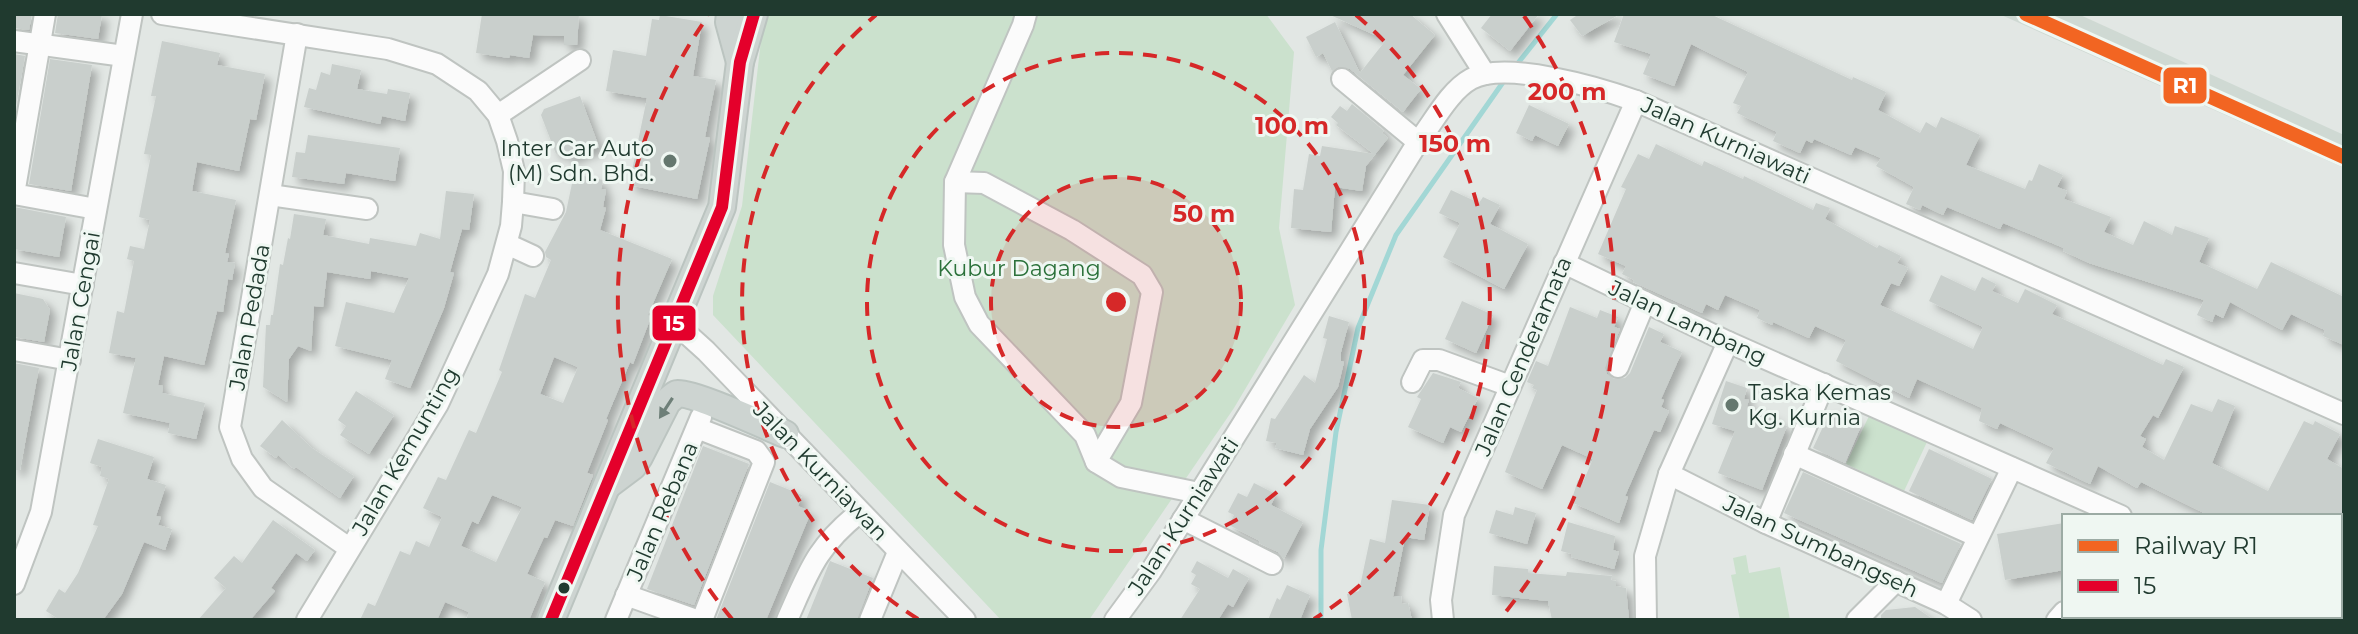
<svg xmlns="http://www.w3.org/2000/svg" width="2358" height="634" viewBox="0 0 2358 634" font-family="Montserrat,sans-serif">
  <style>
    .built { fill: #cfd9d3 }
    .green { fill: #cbe1cd }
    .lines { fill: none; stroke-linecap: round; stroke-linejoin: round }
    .stream { stroke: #a2d7d5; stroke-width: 5 }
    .building { fill: #c9cfcc; fill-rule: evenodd; filter: url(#shadow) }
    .minor-casing { stroke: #bfc4c1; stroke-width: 24 }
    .major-casing { stroke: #bbc4c0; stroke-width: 30 }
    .minor { stroke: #fbfbfb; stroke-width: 20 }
    .major { stroke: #cdd4d1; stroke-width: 26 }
    .bus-1-casing { stroke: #eff7f2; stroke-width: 18 }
    .bus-1 { stroke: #e4002b; stroke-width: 12 }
    .rail-1-casing { stroke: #eff7f2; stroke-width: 20 }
    .rail-1 { stroke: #f26522; stroke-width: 14 }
    .oneway { fill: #6e7f78 }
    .ring { fill: none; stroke: #d62828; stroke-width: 4; stroke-dasharray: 14 10 }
    .poi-dot { fill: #64776e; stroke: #eff7f2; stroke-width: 3 }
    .bus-dot { fill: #203a2f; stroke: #eff7f2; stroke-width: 3 }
    .labels { text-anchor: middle; stroke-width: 6; stroke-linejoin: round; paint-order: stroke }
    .street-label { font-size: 22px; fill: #203a2f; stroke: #eff7f2 }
    .poi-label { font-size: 22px; fill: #203a2f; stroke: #eff7f2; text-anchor: end }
    .park-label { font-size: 22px; fill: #2b713a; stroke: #eff7f2 }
    .centre { fill: #d62828; stroke: #eff7f2; stroke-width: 4 }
    .ring-label { font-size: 24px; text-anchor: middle; font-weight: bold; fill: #d62828; stroke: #eff7f2; stroke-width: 6; stroke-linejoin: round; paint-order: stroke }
    .line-badge { stroke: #eff7f2; stroke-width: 3 }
    .badge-label { font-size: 22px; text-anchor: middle; font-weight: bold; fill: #fff }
  </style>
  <defs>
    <filter id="shadow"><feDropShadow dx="6" dy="6" stdDeviation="4" flood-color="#0004"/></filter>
  </defs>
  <rect width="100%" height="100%" fill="#e2e7e4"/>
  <!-- built -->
  <path class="built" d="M1999,14H2078L2344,135V168Z"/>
  <!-- green -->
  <g class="green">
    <path d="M764,14H1266L1294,52L1279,228L1295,305L1234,408L1089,620H1001L713,315V296L742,206Z"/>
    <path d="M1869,416L1927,442L1904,491L1846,464Z"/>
    <path d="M1746,555L1749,573L1780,567L1790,620H1740L1731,575L1736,574L1733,558Z"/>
  </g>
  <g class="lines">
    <!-- stream -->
    <g class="stream">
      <path d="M1514,68L1557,14"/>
      <path d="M1321,620V550L1336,432L1358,328L1396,235L1506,78"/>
    </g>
  </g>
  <!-- building -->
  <g class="building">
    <path d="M14,14H32L29,30L14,28Z"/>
    <path d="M58,14H102L98,39L55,33Z"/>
    <path d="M482,14H579L577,45H564V36L533,35L529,58L510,55L509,58L476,53Z"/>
    <path d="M1328,14H1410L1435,35L1403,75L1421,89L1403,112L1350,69L1338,67L1332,71L1323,53L1316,57L1306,37L1335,22L1360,73L1386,40Z"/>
    <path d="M1492,14H1539L1510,51L1481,28Z"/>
    <path d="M1579,14H1620L1582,36L1570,20Z"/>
    <path d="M1624,14H1710L1852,80L1853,77L1886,92L1878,110L1920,133L1926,122L1936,128L1941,117L1980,135L1966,165L2025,189L2029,180L2032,181L2039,164L2063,175L2057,187L2067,191L2064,199L2111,217L2104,232L2133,245L2144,221L2172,235L2175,226L2209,238L2199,262L2257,289L2271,262L2344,297V345L2323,336L2325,330L2291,314L2282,330L2230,302L2223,318L2215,314L2212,322L2197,315L2204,300L2089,263L2063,251L2064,248L2003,223L2000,229L1947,207L1943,215L1922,205L1920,210L1906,204L1914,187L1876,166L1881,158L1855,147L1851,155L1814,139L1812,143L1806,140L1800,153L1773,141L1777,132L1737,113L1741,106L1733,103L1748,72L1691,44L1674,86L1643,74L1651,54L1614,42Z"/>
    <path d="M660,15L702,22L693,76L716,80L705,137L710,138L697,199L629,185L647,98L606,91L613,50L646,56L652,19L659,20Z"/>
    <path d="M162,41L220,53L217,65L265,74L256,120L250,119L239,171L197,162L192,191L236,200L225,253L229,254L227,262L235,263L232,280L228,279L223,312L217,311L204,365L164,356L158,385L163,386L162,393L205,403L196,439L168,433L170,423L123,413L136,358L109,353L117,311L124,313L134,261L127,259L130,246L144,249L150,220L139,217L151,155L144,154L156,96H151Z"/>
    <path d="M14,54L25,56L14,117Z"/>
    <path d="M50,59L92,65L71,191L29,184Z"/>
    <path d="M332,64L361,70L357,89L387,94L388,89L410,93L405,121L382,116L380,124L304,107L309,88L316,90L321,72L330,75Z"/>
    <path d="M580,96L599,147L568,159L565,151L556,154L541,115L544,109Z"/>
    <path d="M1352,104L1384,131L1382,133L1388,138L1366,166L1362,191L1335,187L1331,232L1291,228L1294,189L1303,190L1309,154L1320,156L1322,146L1374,154L1336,125L1338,123L1331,117L1340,106L1347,111Z"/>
    <path d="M1529,105L1569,124L1558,146L1535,135L1532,141L1516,133Z"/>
    <path d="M308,135L400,148L395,181L346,173L344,184L292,177L296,152L305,153Z"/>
    <path d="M1656,144L1702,166L1704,161L1743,179L1744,176L1813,210L1816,203L1830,208L1825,219L1877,248L1879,245L1901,256L1897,263L1908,268L1899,286L1891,283L1880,305L1973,349L1983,327L1929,301L1941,275L1975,291L1982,277L1996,284L1992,291L2018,303L2025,289L2057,305L2052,314L2163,365L2166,359L2184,367L2158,418L2153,415L2140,436L2146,439L2142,447L2164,460L2191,404L2212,412L2218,399L2235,406L2212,463L2268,491L2304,421L2313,425L2315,421L2340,434L2327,459L2344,469V516H2210L2141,482L2137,488L2098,466L2090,484L2046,463L2054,448L2000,423L1997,429L1979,421L1982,408L1917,379L1909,398L1836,361L1846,340L1815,326L1809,338L1773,322L1772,325L1757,318L1760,310L1725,295L1718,310L1706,304L1702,313L1633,282L1634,280L1622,274L1626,266L1598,254L1626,189L1621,187L1638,154L1649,159Z"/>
    <path d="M574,174L603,180L601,189L606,190L603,207L606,208L600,230L672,259L648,315L651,317L633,364L630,362L606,419L608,420L587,473L593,475L573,526L555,520L547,538L544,537L527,574L545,582L529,620H466L469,612L445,602L437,620H360L368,603L375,606L400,551L410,555L416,541L429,547L442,517L423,508L438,477L446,480L469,430L476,433L502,372L499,370L525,294L535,298L551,260L546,257L545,252L566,212ZM554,357L578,367L563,403L540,394ZM492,495L522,507L496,562L461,546L472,521L478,524Z"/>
    <path d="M1451,190L1479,203L1483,197L1500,205L1490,224L1528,244L1504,289L1443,257L1460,223L1439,213Z"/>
    <path d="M446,191L474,194L469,230L462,229L450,272L454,273L444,308L410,388L385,379L392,360L335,346L346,302L394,313L409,278L371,271L370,279L327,272L323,307L314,306L311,351L298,346L289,359L287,402L263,387L266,325H270L271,315H273L280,264L283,265L288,238L290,239L294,214L326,219L323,235L369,244L370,238L416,246L420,233L440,239Z"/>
    <path d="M14,207L66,217L59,257L14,249Z"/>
    <path d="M14,293L43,299L50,310L44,342L14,337Z"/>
    <path d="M1462,301L1493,315L1476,353L1445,339Z"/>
    <path d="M1570,307L1597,318L1600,310L1618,317L1614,327L1620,329L1605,368L1607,374L1614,379L1625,378L1630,373L1649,327L1664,334L1660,342L1682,352L1661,399L1664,400L1661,407L1669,411L1660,432L1654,430L1625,496L1628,497L1619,523L1571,502L1578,480L1583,482L1593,459L1589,457L1562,445L1542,489L1505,472L1537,390L1532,388L1534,385L1527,382L1536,361L1548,366Z"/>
    <path d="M1329,316L1349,322L1341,352V361L1344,362L1338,387L1310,429L1303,455L1275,448L1277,443L1266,441L1271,418L1275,419L1304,375L1315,383L1327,339L1323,338Z"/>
    <path d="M14,363L39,368L20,470H14Z"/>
    <path d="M1433,373L1461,382L1458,388L1478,398L1461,432L1450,427L1443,443L1408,427L1421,399L1417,397Z"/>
    <path d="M1726,381L1747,388L1744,399L1749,400L1747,406L1777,418L1776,422L1787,426L1762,490L1718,473L1735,431L1712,424Z"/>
    <path d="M356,391L394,415L369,454L340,435L346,426L338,420Z"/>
    <path d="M1831,410L1862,424L1845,463L1813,448Z"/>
    <path d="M282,420L312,448L354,476L340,498L296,467L294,469L278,455L276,458L260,446Z"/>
    <path d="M98,439L154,457L147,479L166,485L156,516L161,517L158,525L172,529L165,550L144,542L122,594L103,620H60L46,611L59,589L65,593L78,573L98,526L93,525L109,479L100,476L102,467L90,463Z"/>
    <path d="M703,446L749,464L694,605L647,589Z"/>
    <path d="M1929,449L1992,479L1972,520L1909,491Z"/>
    <path d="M1803,472L1961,544L1942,583L1784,513Z"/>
    <path d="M770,482L802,495L798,506L811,512L766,620H716Z"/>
    <path d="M1254,483L1276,494L1271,505L1303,522L1284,559L1278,552L1259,543L1260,541L1229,525L1234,515L1228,512L1238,493L1247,497Z"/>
    <path d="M1392,500L1430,505L1424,540L1405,537L1393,597L1401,596L1402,604L1408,603L1412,620H1352L1347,594L1359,591L1370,539L1385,543Z"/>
    <path d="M1515,507L1536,513L1527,544L1489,533L1496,510L1513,515Z"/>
    <path d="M273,520L315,550L307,561L296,553L271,588L275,591L250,620H198L226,588L214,578L234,556L242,563Z"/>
    <path d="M1568,522L1615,536L1613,550L1619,552L1614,569L1571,557L1572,554L1561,551Z"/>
    <path d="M2064,523V570L2005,580L1997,534Z"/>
    <path d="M830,561L873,578L857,620H806Z"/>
    <path d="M1197,561L1228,578L1233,569L1249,578L1233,607L1228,604L1218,620H1180L1200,589L1191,584L1196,575L1191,572Z"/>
    <path d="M1494,566L1528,569V573L1566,576L1567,572L1612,576L1611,580L1616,581V586L1626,588L1629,620H1552L1548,601L1492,595Z"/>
    <path d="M1287,585L1310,595L1300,620H1268L1277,598L1280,600Z"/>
    <path d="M1915,607L1934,620H1881V615L1886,610Z"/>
  </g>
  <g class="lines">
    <defs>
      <g id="minor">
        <path d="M45,14L14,194L96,209"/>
        <path d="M162,14L388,49L437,64L478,91L498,115L507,141L514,171L513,202L511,226L498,274L438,404L307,620"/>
        <path d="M1026,14L1023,25L955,182L954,245L965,297L979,324L1085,435L1096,462L1121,477L1199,493"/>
        <path d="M1447,14L1485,74"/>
        <path d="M297,34L230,427L242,459L263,488L349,548"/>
        <path d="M14,41L124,56"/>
        <path d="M1342,79L1418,142"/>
        <path d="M498,115L580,60"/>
        <path d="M955,182L984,183L1072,230L1142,275L1152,292L1131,403L1096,462"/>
        <path d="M270,195L367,209"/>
        <path d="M513,202L553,209"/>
        <path d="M507,244L533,256"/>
        <path d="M1564,263L1728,342L2121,516"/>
        <path d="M14,273L83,285"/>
        <path d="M675,323L706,351L965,620"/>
        <path d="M14,350L70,360"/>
        <path d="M1618,367L1645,302"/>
        <path d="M1412,382L1423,360H1439L1510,386"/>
        <path d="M697,428L756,451L764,462L702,620"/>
        <path d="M1794,454L1978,537"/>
        <path d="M1669,474L1766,523L1946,604L1971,620"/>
        <path d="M1183,519L1272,564"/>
        <path d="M1766,523L1824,384"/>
        <path d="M14,584L41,512L132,14"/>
        <path d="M626,595L696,620"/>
        <path d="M1946,604L2012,468"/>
        <path d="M2328,616L2332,620"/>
        <path d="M616,620L701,417"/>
        <path d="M787,620C809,571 816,547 860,512"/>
        <path d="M870,620L898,552"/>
        <path d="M1115,620L1151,571L1418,142C1433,123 1449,91 1471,79C1505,60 1600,88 1636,101L2344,414"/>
        <path d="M1443,620L1441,600L1454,515L1636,101"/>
        <path d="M1646,620L1645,556L1669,474L1728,342"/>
        <path d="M1857,620L1896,581"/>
        <path d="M2057,620L2064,612"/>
      </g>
      <g id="major">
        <path d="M730,14L729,22L740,62"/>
        <path d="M609,484L633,466L639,457L667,402C670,399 673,396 677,394C690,391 768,427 785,434"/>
        <path d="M551,620L722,207L740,62L754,14"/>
      </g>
    </defs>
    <!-- minor casing -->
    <use href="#minor" class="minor-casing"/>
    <!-- major casing -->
    <use href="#major" class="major-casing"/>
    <!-- minor -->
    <use href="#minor" class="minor"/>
    <!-- major -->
    <use href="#major" class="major"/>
    <defs>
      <path id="bus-1" d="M551,620L722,207L740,62L754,14"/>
    </defs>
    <!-- bus-1 casing -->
    <use href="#bus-1" class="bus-1-casing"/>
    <!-- bus-1 -->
    <use href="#bus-1" class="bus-1"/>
    <defs>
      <path id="rail-1" d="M2026,14L2344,157"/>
    </defs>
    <!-- rail-1 casing -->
    <use href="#rail-1" class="rail-1-casing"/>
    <!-- rail-1 -->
    <use href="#rail-1" class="rail-1"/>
  </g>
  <!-- one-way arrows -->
  <defs><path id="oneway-solid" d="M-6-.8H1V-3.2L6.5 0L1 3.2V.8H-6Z" transform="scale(2)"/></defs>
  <use class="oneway" href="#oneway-solid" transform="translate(666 408) rotate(123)"/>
  <!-- distance rings -->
  <circle cx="1116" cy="302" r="125" fill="#d62828" fill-opacity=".12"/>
  <g class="ring">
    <circle cx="1116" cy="302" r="125"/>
    <circle cx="1116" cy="302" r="249"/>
    <path d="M918 619A374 374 0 0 1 876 15M1356 15A374 374 0 0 1 1314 619"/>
    <path d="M732 619A498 498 0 0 1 708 16M1524 16A498 498 0 0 1 1500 619"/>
  </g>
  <!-- markers -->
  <g class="poi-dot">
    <circle cx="670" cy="161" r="8"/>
    <circle cx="1732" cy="405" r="8"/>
  </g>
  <circle class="bus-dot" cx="564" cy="588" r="7"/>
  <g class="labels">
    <!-- street labels -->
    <g class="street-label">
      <text transform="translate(1726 140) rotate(24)" y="8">Jalan Kurniawati</text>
      <text transform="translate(80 301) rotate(-80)" y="8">Jalan Cengai</text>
      <text transform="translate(249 317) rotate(-80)" y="8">Jalan Pedada</text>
      <text transform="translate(1688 322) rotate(25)" y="8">Jalan Lambang</text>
      <text transform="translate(1523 356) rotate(-67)" y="8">Jalan Cenderamata</text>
      <text transform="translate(405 451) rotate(-60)" y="8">Jalan Kemunting</text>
      <text transform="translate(821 471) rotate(46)" y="8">Jalan Kurniawan</text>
      <text transform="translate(662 511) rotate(-67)" y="8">Jalan Rebana</text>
      <text transform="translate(1183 516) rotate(-57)" y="8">Jalan Kurniawati</text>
      <text transform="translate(1821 546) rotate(25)" y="8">Jalan Sumbangseh</text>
    </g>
    <!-- poi labels -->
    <g class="poi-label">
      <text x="654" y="156">Inter Car Auto<tspan x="654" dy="25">(M) Sdn. Bhd.</tspan></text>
      <text x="1748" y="400" text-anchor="start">Taska Kemas<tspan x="1748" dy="25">Kg. Kurnia</tspan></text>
    </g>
    <!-- park labels -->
    <g class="park-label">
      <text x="1019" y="276">Kubur Dagang</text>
    </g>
  </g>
  <circle cx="1116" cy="302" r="12" class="centre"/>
  <g class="ring-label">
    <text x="1567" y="100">200 m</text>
    <text x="1292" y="134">100 m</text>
    <text x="1455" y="152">150 m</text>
    <text x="1204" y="222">50 m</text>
  </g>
  <g class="line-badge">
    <rect x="2162" y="66" width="46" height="39" rx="8" fill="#f26522"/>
    <rect x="651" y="304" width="46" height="38" rx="8" fill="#e4002b"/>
  </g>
  <g class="badge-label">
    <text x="2185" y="93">R1</text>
    <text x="674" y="331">15</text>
  </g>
  <!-- border -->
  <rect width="2358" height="634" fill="none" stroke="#203a2f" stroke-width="32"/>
  <!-- legend -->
  <rect x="2062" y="514" width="280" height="104" fill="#eff7f2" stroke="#9caba4" stroke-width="2"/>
  <rect x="2078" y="540" width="40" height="12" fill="#f26522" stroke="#9caba4" stroke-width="2"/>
  <text x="2134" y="554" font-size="24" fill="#203a2f">Railway R1</text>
  <rect x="2078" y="580" width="40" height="12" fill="#e4002b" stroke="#9caba4" stroke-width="2"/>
  <text x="2134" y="594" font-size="24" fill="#203a2f">15</text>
</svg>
